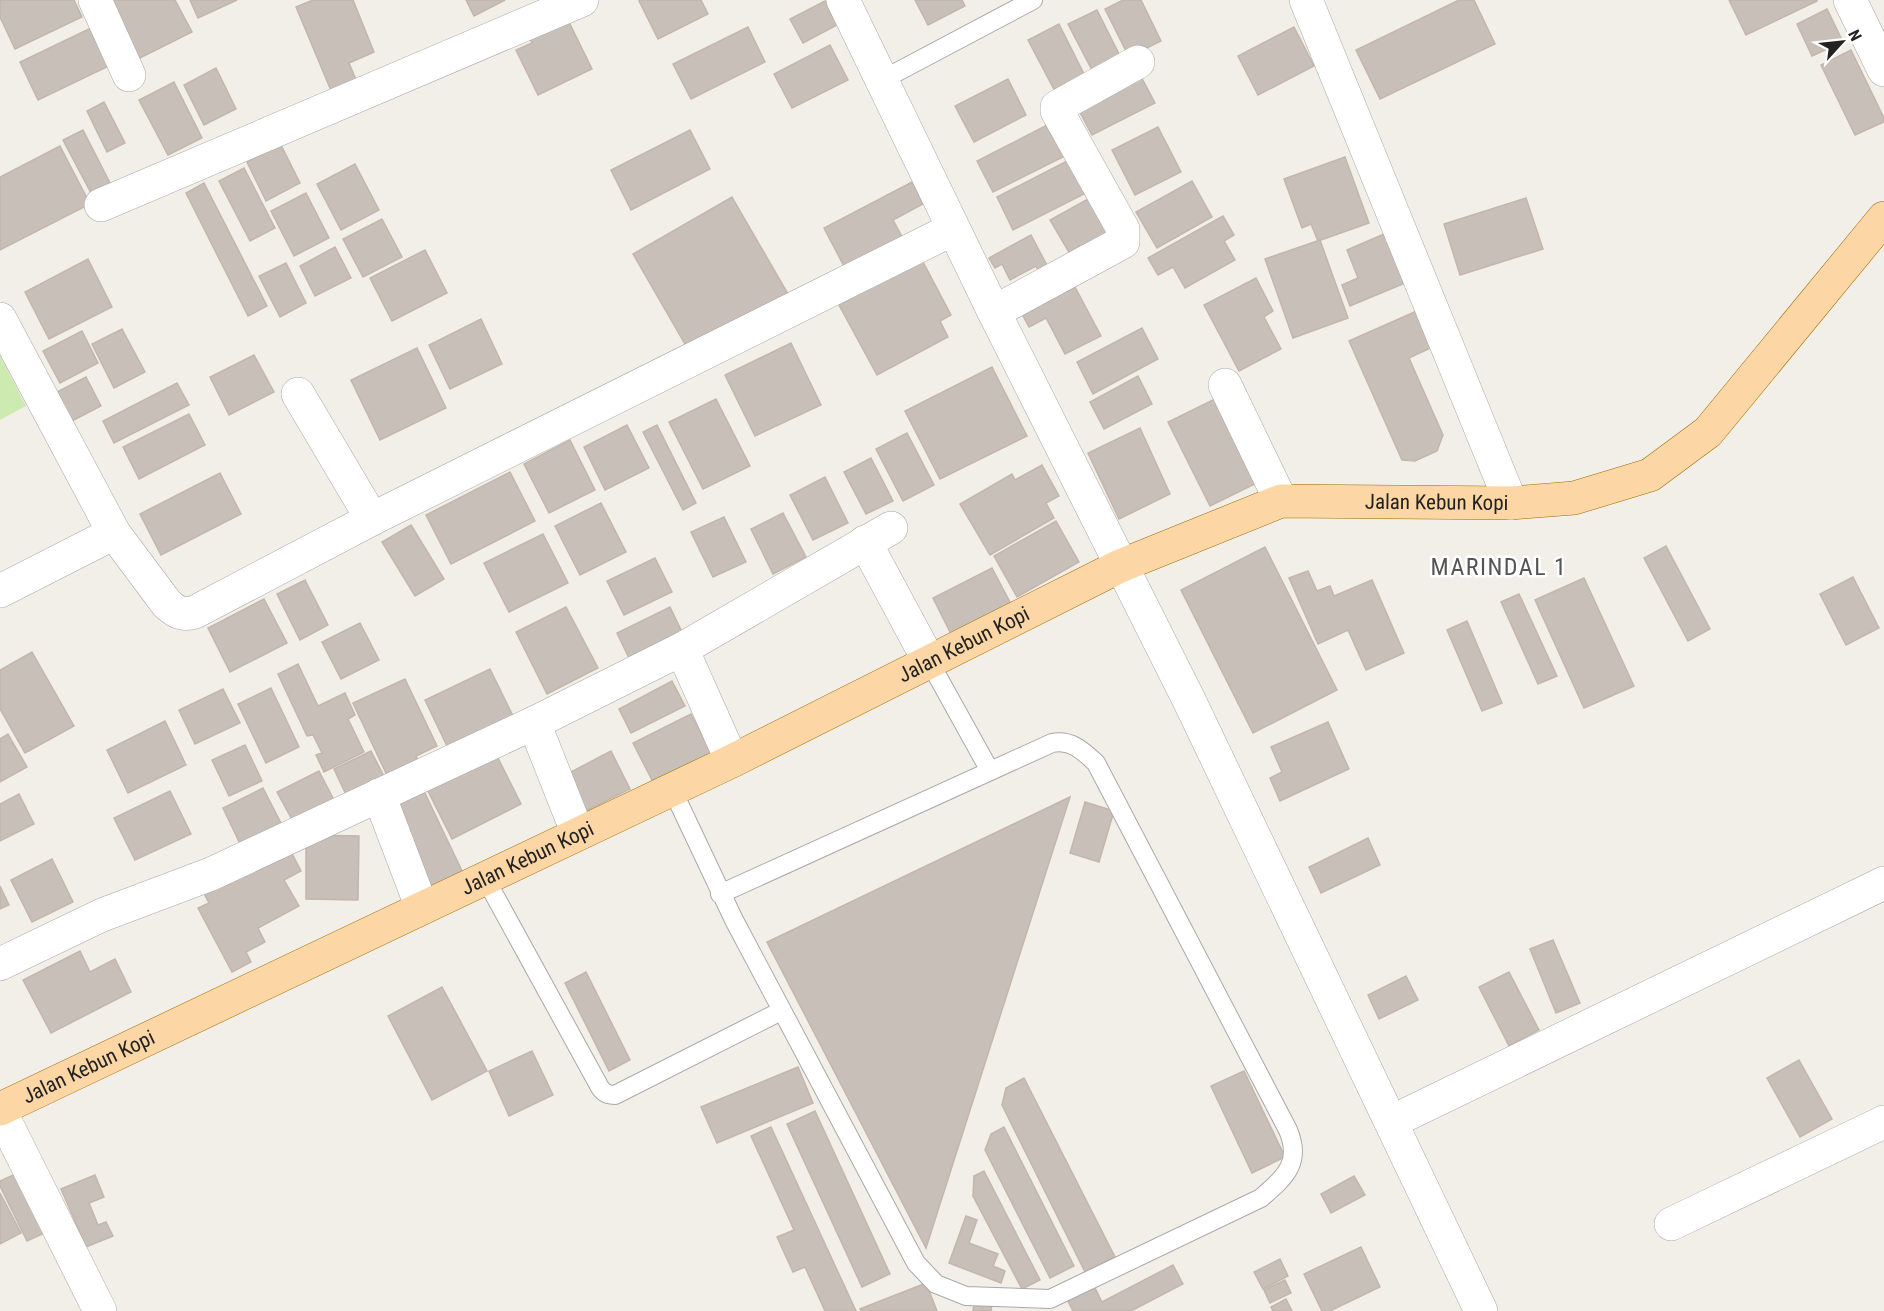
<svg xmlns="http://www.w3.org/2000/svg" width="1884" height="1311" viewBox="0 0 1884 1311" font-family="'Roboto Condensed',sans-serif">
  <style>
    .grass { fill: #cdebb0 }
    .building { fill: #c7bfb8; stroke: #c4b6ab; stroke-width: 1.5 }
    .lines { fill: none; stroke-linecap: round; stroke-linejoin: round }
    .lane-casing { stroke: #a9a9a9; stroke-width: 20 }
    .street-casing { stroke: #a9a9a9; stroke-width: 34 }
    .primary-casing { stroke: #a06b00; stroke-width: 34 }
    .lane { stroke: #fff; stroke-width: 18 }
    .street { stroke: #fff; stroke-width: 33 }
    .primary { stroke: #fcd6a4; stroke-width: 33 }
    .labels { text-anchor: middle; stroke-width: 5; stroke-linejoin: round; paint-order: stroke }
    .street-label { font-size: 21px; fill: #222; stroke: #fff }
    .quarter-label { font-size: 24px; letter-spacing: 1.5px; fill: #555; stroke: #fff }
  </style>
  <rect width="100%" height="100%" fill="#f2efe9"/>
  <!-- grass -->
  <path class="grass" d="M0,356L26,406L0,420Z"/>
  <!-- building -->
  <g class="building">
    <path d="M0,0H74L82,17L15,49L0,17Z"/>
    <path d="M111,0H175L192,32L136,60Z"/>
    <path d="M190,0H237L198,18Z"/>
    <path d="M313,0H353L374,52L349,63L360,89L335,100L296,7Z"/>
    <path d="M466,0H505L474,16Z"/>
    <path d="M640,0H701L708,14L658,39L639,1Z"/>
    <path d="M915,0H962L965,6L928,25Z"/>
    <path d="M1123,0H1141L1161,41L1129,57L1105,9Z"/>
    <path d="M1459,0H1474L1495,44L1380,99L1356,50Z"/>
    <path d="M1729,0H1817V1L1746,35Z"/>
    <path d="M825,1L837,25L803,43L790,19Z"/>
    <path d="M1827,9L1843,42L1812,56L1797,24Z"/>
    <path d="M1097,10L1121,58L1093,72L1068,24Z"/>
    <path d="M567,18L592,69L538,95L516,50L532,43L529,37Z"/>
    <path d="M1059,24L1087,80L1057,95L1028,40Z"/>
    <path d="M93,27L111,65L38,100L20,62Z"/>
    <path d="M748,27L765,62L691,99L673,64Z"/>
    <path d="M1294,27L1314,66L1258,95L1238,56Z"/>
    <path d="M830,45L848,80L792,108L774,74Z"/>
    <path d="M1851,50L1884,118V122L1855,135L1821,65Z"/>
    <path d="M216,68L236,109L204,125L184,85Z"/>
    <path d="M1137,69L1155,103L1092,135L1074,101Z"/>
    <path d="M1008,79L1026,115L974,142L955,106Z"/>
    <path d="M174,82L202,138L168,155L139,100Z"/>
    <path d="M104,102L125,143L107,152L87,111Z"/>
    <path d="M1055,121L1071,153L993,192L977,161Z"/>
    <path d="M1158,127L1181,172L1135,195L1112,150Z"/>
    <path d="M83,130L110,183L91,193L63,140Z"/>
    <path d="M690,130L710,169L631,210L611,170Z"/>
    <path d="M281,145L300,183L266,201L247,162Z"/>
    <path d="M60,146L90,204L0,250V177Z"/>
    <path d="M1345,157L1369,223L1318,241L1311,224L1302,228L1284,179Z"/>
    <path d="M1069,160L1086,193L1013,230L997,197Z"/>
    <path d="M355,164L379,210L341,230L317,184Z"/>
    <path d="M244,168L275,228L250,241L219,181Z"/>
    <path d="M1192,181L1212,217L1157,248L1136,212Z"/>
    <path d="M912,182L923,204L893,220L905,242L847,272L824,228Z"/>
    <path d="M204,183L267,306L248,316L186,193Z"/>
    <path d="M306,193L329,238L294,256L271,211Z"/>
    <path d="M1097,194L1116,229L1070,254L1050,220Z"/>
    <path d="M732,197L788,294L689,351L633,254Z"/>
    <path d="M1526,198L1543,249L1460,275L1444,224Z"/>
    <path d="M1223,216L1234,235L1224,241L1235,260L1185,288L1173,267L1158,275L1148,258Z"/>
    <path d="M382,219L402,257L363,277L343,239Z"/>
    <path d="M1384,234L1405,283L1350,306L1342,285L1358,278L1347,250Z"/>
    <path d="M1031,235L1050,271L1041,276L1036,266L1010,280L1002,264L995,268L989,258Z"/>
    <path d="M1320,240L1348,318L1293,338L1265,259Z"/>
    <path d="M335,247L351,278L315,296L300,266Z"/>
    <path d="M425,250L447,293L392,321L370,278Z"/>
    <path d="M88,259L112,307L49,339L25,292Z"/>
    <path d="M922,260L951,315L940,321L948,337L877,375L839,305Z"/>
    <path d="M286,263L306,303L280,317L259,276Z"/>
    <path d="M1256,278L1273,311L1264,317L1281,349L1239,371L1204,305Z"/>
    <path d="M1075,287L1101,336L1065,354L1046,318L1029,327L1022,314Z"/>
    <path d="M1419,310L1435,346L1409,358L1443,435L1437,451L1415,461L1402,460L1349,341Z"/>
    <path d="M481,319L502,364L450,389L429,345Z"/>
    <path d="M1142,328L1158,359L1093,394L1077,362Z"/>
    <path d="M122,329L145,372L114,388L92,344Z"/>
    <path d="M82,331L98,363L60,383L43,351Z"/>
    <path d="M791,343L821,405L755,436L725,375Z"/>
    <path d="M417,348L446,408L380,440L351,380Z"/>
    <path d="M254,355L274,392L229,415L210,377Z"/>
    <path d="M992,367L1027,436L940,479L905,411Z"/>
    <path d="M1138,376L1152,404L1104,429L1090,402Z"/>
    <path d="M86,377L101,406L72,421L57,392Z"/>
    <path d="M177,383L189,405L114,443L103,421Z"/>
    <path d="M1221,396L1263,480L1210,506L1168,422Z"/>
    <path d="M716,399L750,466L703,489L669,422Z"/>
    <path d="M189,414L205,445L139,479L123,447Z"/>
    <path d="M627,425L649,468L605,490L584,447Z"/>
    <path d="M657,425L696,503L683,510L643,432Z"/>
    <path d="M1140,428L1170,494L1119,519L1088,453Z"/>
    <path d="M907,433L934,485L903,501L876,449Z"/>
    <path d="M570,440L595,490L549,513L524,464Z"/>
    <path d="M871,458L893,501L866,514L844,472Z"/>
    <path d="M1042,465L1059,496L1046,503L1054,518L990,555L960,504L1012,474L1015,480Z"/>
    <path d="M510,472L535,521L451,564L426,515Z"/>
    <path d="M220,473L241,514L161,555L140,514Z"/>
    <path d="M825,477L848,523L813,540L790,495Z"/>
    <path d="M601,503L626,552L580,575L555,526Z"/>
    <path d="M783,513L806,557L773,574L751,529Z"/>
    <path d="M724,517L746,562L713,577L691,532Z"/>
    <path d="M1056,521L1079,562L1017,597L994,556Z"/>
    <path d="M411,525L444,579L415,596L382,542Z"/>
    <path d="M543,534L568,583L509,612L484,563Z"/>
    <path d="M1666,546L1710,629L1688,641L1644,558Z"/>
    <path d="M1265,547L1337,690L1253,733L1181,590Z"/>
    <path d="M655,558L672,592L624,615L607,581Z"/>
    <path d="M992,568L1012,606L952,636L933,598Z"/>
    <path d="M1308,571L1317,591L1330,586L1334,596L1372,580L1404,653L1366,670L1348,630L1318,644L1289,578Z"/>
    <path d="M1853,577L1879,628L1846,645L1820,594Z"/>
    <path d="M1584,578L1634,686L1584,708L1535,600Z"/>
    <path d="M305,580L328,625L300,640L277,594Z"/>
    <path d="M1519,594L1557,676L1538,684L1501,602Z"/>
    <path d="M264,599L287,643L230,672L208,628Z"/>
    <path d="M566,607L598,668L547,694L516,632Z"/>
    <path d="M670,607L682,632L629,658L617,633Z"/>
    <path d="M1467,621L1502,703L1482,711L1447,630Z"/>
    <path d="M360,623L379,660L341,679L322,642Z"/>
    <path d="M32,652L74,726L25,753L0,709V670Z"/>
    <path d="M298,664L318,706L345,693L355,715L348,719L364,752L324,772L316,755L322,753L313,735L307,736L278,674Z"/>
    <path d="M490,669L513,716L448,748L425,700Z"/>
    <path d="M405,679L437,746L416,756L423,771L392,786L353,703Z"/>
    <path d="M672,681L685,706L631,733L619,709Z"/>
    <path d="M271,688L299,747L266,763L238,704Z"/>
    <path d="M223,689L240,723L195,744L179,710Z"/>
    <path d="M691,714L712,755L654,784L633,743Z"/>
    <path d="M165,721L186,765L128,793L107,750Z"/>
    <path d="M1328,722L1349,769L1280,801L1270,778L1282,772L1271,747Z"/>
    <path d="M8,734L27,767L0,782V739Z"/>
    <path d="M245,745L262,781L229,796L212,760Z"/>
    <path d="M493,748L521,804L452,839L424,783Z"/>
    <path d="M371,751L388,784L350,803L334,769Z"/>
    <path d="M611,751L630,789L586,811L567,774Z"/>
    <path d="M319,771L336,804L295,825L277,792Z"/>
    <path d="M422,787L463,873L428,889L387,804Z"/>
    <path d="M263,788L284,829L243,850L223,808Z"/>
    <path d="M170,791L191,834L135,860L114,818Z"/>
    <path d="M19,794L34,824L0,841V804Z"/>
    <path d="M1070,797L926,1248L767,942Z"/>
    <path d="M1085,802L1114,811L1099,862L1070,853Z"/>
    <path d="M306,835L359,836L358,900L306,899Z"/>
    <path d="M1368,838L1380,865L1321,893L1309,867Z"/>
    <path d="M286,842L301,871L284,880L299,906L258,928L265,942L246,952L251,962L232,972L198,908L209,903L200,886Z"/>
    <path d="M52,859L73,902L32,922L11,880Z"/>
    <path d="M0,886L9,905L0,909Z"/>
    <path d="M1553,940L1580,1003L1556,1013L1530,949Z"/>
    <path d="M80,951L90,972L115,959L131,992L51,1033L23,980Z"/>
    <path d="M586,972L630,1060L609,1071L565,983Z"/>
    <path d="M1509,972L1539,1030L1509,1046L1479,987Z"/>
    <path d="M1406,976L1418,1000L1379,1019L1368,995Z"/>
    <path d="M442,987L487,1071L432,1100L388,1016Z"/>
    <path d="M532,1051L553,1095L509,1116L489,1071Z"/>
    <path d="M1799,1060L1832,1119L1800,1137L1767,1078Z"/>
    <path d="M798,1067L813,1103L717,1143L701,1107Z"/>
    <path d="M1244,1071L1285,1157L1252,1173L1211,1086Z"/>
    <path d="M1024,1078L1115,1257L1085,1272L1002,1105L1006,1088Z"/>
    <path d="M815,1111L890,1274L862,1287L787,1124Z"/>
    <path d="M771,1127L856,1311H825L805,1267L793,1272L777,1237L794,1230L751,1136Z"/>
    <path d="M1004,1127L1074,1266L1050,1278L985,1150L991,1134Z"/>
    <path d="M22,1171L51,1230L27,1241L0,1186V1181Z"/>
    <path d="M984,1171L1040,1280L1022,1289L973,1196L974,1176Z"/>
    <path d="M95,1175L104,1197L89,1203L98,1225L106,1222L113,1236L86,1247L61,1189Z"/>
    <path d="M1354,1176L1365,1195L1331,1213L1321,1194Z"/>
    <path d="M0,1193L21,1233L0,1244Z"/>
    <path d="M966,1216L977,1220L969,1243L998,1254L993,1266L1005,1271L1001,1283L949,1263Z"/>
    <path d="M1361,1247L1380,1287L1330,1311H1322L1304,1274Z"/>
    <path d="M1280,1259L1288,1276L1263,1289L1254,1272Z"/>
    <path d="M1173,1265L1183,1284L1131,1311H1073L1067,1299L1094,1286L1102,1302Z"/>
    <path d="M1285,1280L1291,1293L1270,1303L1264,1290Z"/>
    <path d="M926,1283L937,1311H861L860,1309Z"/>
    <path d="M1286,1299L1292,1311H1273L1271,1307Z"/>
    <path d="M974,1303L992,1304L991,1311H973Z"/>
  </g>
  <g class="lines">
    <defs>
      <g id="lane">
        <path d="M882,80L1033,0"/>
        <path d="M929,661L990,771"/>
        <path d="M672,789L734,920L916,1263L936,1284L966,1296L1050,1299L1261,1198C1285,1177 1302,1163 1288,1130L1096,763C1083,751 1071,739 1052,743L720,894"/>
        <path d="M485,878L597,1082C601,1090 604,1095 615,1095L781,1011"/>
      </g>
      <g id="street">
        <path d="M95,0L129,75"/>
        <path d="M843,0L994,312L1189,700L1481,1311"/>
        <path d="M1306,0L1511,503"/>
        <path d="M1850,0L1884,70"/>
        <path d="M101,205L582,0"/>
        <path d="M994,312L1123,242V229L1057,111V107L1138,62"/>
        <path d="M0,319L114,533L167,604C176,612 182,616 195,612L372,519L953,229"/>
        <path d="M1225,385L1281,501"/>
        <path d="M298,394L372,519"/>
        <path d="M865,542L929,661"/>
        <path d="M0,591L114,533"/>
        <path d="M682,649L732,761"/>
        <path d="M534,723L578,834"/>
        <path d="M379,795L422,908"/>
        <path d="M0,964L102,915L211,874L534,723L682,649L891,528"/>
        <path d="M0,1111L100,1311"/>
        <path d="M1391,1122L1884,883"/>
        <path d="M1671,1224L1884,1122"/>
      </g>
      <g id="primary">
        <path id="s1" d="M0,1109L732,761L1120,566L1281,501L1511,503L1574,498L1650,475L1708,432L1884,218"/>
      </g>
    </defs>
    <!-- lane casing -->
    <use href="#lane" class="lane-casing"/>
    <!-- street casing -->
    <use href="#street" class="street-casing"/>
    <!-- primary casing -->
    <use href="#primary" class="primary-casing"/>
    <!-- lane -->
    <use href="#lane" class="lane"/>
    <!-- street -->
    <use href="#street" class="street"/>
    <!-- primary -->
    <use href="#primary" class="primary"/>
  </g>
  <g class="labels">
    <!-- street labels -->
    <g class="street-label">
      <text dy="7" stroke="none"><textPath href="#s1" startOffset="1574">Jalan Kebun Kopi</textPath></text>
      <text dy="7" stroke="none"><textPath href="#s1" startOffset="1070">Jalan Kebun Kopi</textPath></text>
      <text dy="7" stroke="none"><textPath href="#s1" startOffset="584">Jalan Kebun Kopi</textPath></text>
      <text dy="7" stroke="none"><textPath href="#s1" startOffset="98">Jalan Kebun Kopi</textPath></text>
    </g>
    <!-- quarter labels -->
    <g class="quarter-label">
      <text x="1499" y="575">MARINDAL 1</text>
    </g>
  </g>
  <!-- north arrow -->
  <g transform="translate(1842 42) rotate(63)" stroke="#ffffff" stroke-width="4.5" paint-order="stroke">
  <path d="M0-4.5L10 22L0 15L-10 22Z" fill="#222222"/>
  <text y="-9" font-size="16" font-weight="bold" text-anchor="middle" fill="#222222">N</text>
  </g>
</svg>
